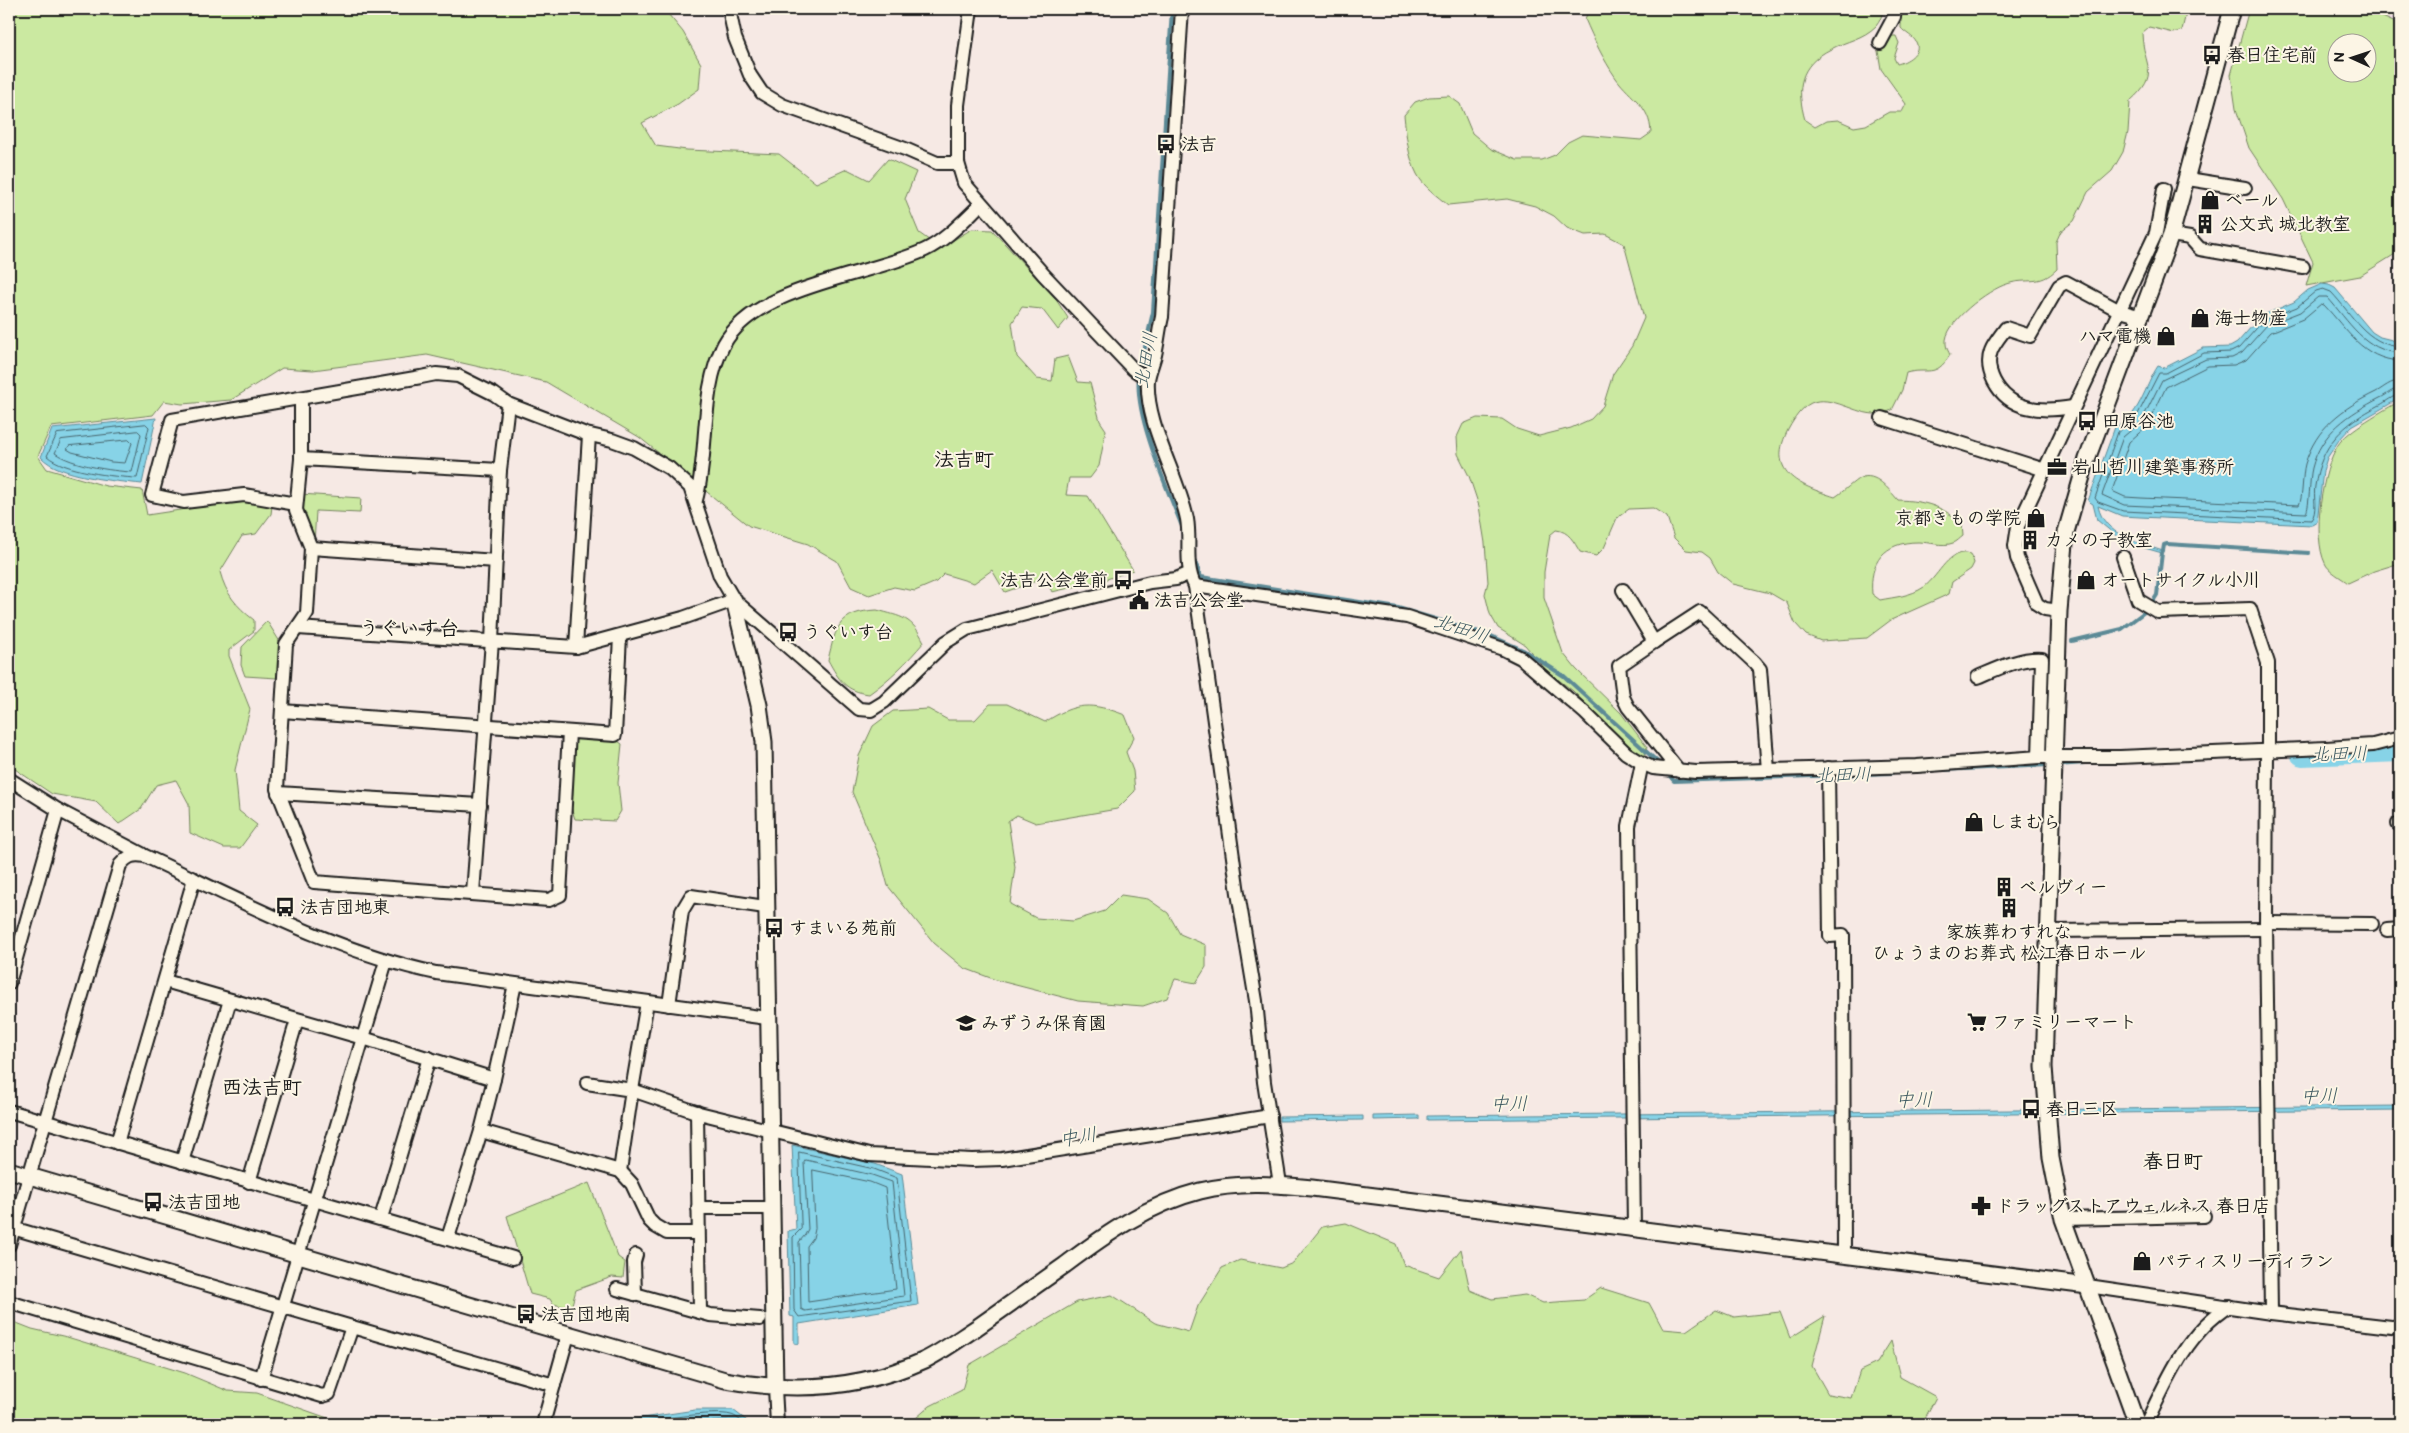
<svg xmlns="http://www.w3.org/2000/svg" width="2409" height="1433" viewBox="0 0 2409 1433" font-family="'Balsamiq Sans','Klee One',sans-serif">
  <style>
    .built { fill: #efdbe3 }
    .green { fill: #cbe9a1; stroke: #74825e; fill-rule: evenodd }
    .water { fill: #87d3e7; stroke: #5c8a96 }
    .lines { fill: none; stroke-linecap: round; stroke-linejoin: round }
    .shore { stroke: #47656d; stroke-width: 1 }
    .stream { stroke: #5c8a96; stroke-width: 4 }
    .river { stroke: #87d3e7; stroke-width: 22 }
    .minor-casing { stroke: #1c1c1c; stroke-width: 16 }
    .tertiary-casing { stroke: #1c1c1c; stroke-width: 19 }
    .minor { stroke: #fcf5e5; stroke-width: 12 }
    .tertiary { stroke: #fcf5e5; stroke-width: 15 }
    .labels { text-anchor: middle; stroke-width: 4; stroke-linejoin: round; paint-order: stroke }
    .poi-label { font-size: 18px; font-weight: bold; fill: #1c1c1c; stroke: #fcf5e5; text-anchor: start }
    .water-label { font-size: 19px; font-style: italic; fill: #415c63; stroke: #fcf5e5 }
    .quarter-label { font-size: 20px; font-weight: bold; fill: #1c1c1c; stroke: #fcf5e5 }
  </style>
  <rect width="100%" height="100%" fill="#f6e9e4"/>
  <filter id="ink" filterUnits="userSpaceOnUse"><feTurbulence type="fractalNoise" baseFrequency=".02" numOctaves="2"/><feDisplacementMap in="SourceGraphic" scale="10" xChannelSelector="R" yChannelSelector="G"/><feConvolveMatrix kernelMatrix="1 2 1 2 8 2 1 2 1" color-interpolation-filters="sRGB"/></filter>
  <g filter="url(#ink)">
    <!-- built -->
    <path class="built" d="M2358,9H2400V25L2363,14Z"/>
    <!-- green -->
    <g class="green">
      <path d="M9,9H664L683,32L701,64L699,89L678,104L642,123L656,146L687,150L779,154L816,183L847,169L869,180L888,159L916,172L905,199L919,233L940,248L972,229L992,230L1055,298L1068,318L1058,330L1042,309L1022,307L1012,323L1017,357L1037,379L1052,381L1055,359L1068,356L1078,382L1090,383L1100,421L1106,430L1099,466L1090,478H1069L1066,495L1088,496L1133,570L1104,580L1052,592L1045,578L1005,592L992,570L974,583L944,574L936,582L915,591L894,587L869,595L851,587L837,561L808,544L749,526L639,437L546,382L427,355L313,370L282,368L231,400L182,404L164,401L153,415L51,427L38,456L47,469L106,486L142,490L147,515L246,500L272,506L271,514L256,534L242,536L220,572C226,594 236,606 254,620V631L229,650V656L250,709L235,770L239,811L257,825L240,848H224L190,833L189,804L176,780L156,785L141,809L119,824L96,802L52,794L9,765Z"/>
      <path d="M1589,9H1884C1882,14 1880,22 1876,26C1863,39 1846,41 1831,49C1799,65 1796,88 1805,120L1815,127L1826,121L1838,120L1854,127L1866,125L1889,112H1902L1906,104L1881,69L1878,51L1889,36H1896L1899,43L1894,58L1897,64C1906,62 1922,53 1916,42C1914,37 1905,33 1901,28V9H2187L2182,30L2174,33L2149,27L2142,33C2143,67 2162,73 2130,101L2128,132L2123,152L2112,171L2088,192L2074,221L2061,231L2056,242L2057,269C2039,287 2028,277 2007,284C1989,289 1943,323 1946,344C1946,348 1949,352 1950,355C1935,379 1928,367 1906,373L1902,390L1892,410C1887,412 1882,414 1877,414C1856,415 1831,394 1811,403C1801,408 1794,419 1789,428C1765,472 1798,485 1835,497C1843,492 1854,481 1860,478C1876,471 1889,490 1898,500C1925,501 1943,506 1962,524L1963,536C1960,538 1957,542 1953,543C1943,547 1929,542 1918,542C1884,542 1869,562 1872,594L1880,600C1895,597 1911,596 1924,587C1940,575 1949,547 1971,554L1974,563L1971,569L1952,582L1949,594L1891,620L1867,638L1821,641L1806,635L1795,623L1787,603L1770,593L1733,584L1718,572L1710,558L1702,552L1686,550L1674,538L1667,517L1653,508L1629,509L1617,518L1604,548L1596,556L1580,552C1574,542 1569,531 1556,530L1550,535L1544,572V598L1563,653L1576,669L1621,713L1647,747L1645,755L1642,756L1625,743L1573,691L1546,670L1525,645L1498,628L1490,614L1485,594L1488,582L1485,543L1479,506L1469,476L1458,454L1457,437L1463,424L1477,418L1502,419L1517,429L1539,436L1571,428L1591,419L1603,406L1613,374L1632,346L1644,318L1624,244L1605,234L1585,235L1567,228L1554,216L1535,206L1507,199L1448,205C1437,196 1423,186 1417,174C1408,157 1406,134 1404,115L1415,102L1429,97L1449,96L1460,104L1472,133L1491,149L1517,160H1542L1555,155L1568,142L1582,135L1641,140L1651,133C1650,105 1631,99 1616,78C1603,59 1594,40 1585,19Z"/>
      <path d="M2249,9H2365L2400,25V251L2360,276L2306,286L2313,262L2283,199L2249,148L2236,109L2231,75ZM2336,42H2366V72H2336Z"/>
      <path d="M2400,401V563L2374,571L2348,583C2342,578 2328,571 2325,563C2312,536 2322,470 2338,445C2346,431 2386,409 2400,401Z"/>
      <path d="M300,494L361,498L360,513L316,511L314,544L299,511Z"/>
      <path d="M877,610C902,617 912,617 924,642C907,662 890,679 869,694C845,691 839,680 828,660C836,626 839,612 877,610Z"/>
      <path d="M267,621L280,642L277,678L245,676L241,665L242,647Z"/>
      <path d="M990,704H1007L1045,722C1076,702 1091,702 1125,715L1134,737L1126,752L1133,771L1135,791L1117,809L1036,823L1017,815L1008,821L1015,867L1010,904L1036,918L1073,921L1105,911L1121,895L1148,899L1168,913L1180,934L1206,945V967L1196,983L1175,979L1167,998L1143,1006L1078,1001L996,980L964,968L934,943L888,886L881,860L852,792L859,756L873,726L893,711L928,709L948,720H975Z"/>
      <path d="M577,738L615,739L622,744L618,783L621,811L615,821L575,819L571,807L574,742Z"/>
      <path d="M589,1183L618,1257L625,1262L623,1278L612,1277L576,1290L571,1308L553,1304L550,1299L530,1294L507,1216Z"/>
      <path d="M1346,1223L1396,1244L1404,1265L1439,1277L1461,1249L1470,1290L1492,1299L1525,1295L1543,1303L1584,1300L1601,1288L1649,1303L1663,1329L1686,1331L1716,1310L1734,1317L1780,1312L1790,1338L1825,1316L1812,1366L1828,1394L1851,1398L1860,1371L1877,1363L1891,1341L1900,1377L1936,1397L1922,1424H909L930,1406L962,1390L969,1365L1077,1302L1112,1295L1155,1323L1189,1332L1198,1306L1222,1268L1240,1260L1281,1268L1293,1263L1322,1227Z"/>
      <path d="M9,1320L32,1329L67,1337L185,1373L228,1391L257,1393L339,1422L352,1421L355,1424H9Z"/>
    </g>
    <!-- water -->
    <g class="water">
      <path d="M2322,284L2329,285L2335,288L2372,332L2380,337L2400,342V398L2352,426L2339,440L2327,458L2323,471L2317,522L2312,525L2140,517L2122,516L2098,506C2104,535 2138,543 2163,551L2162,553L2124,542L2097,520L2093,504L2088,501L2115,427C2139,419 2145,385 2158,366L2164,368L2203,348L2230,347L2237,343L2261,316L2294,302L2308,290Z"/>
      <path d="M156,418L142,484C115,481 59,477 41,457L52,429Z"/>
      <path d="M2400,1106V1110L1427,1120V1116Z"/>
      <path d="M1419,1115V1119L1373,1120V1116Z"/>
      <path d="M1363,1116V1120L1279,1121V1117Z"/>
      <path d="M792,1145L875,1164L902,1174L918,1305L799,1324V1344L794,1343V1317L790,1316L788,1231L796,1229Z"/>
      <path d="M695,1410H733L751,1424H618L635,1419Z"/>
    </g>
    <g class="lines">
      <!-- shore -->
      <g class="shore">
        <path d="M2400,347C2366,344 2353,315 2331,292L2323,289L2316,291L2297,307L2264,320L2239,348L2231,352L2204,353L2166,373H2159L2136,418L2118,432L2095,498L2098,502L2123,511L2311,520C2318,512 2313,496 2315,486C2321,444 2343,424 2380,405C2386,402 2393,395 2400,395"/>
        <path d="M2400,353C2364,351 2349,321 2327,297H2318L2300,312L2267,325L2242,353L2232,358L2206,359L2162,380L2141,422L2123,437L2102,495L2124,505L2306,513C2310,506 2309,480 2312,468C2321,432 2349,414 2380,398C2387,395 2392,389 2400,388"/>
        <path d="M2400,361C2362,359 2347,329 2324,305L2321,304L2303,319L2271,332L2246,360L2234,365L2208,366L2166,387L2148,425L2129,442L2112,491L2125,497L2141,498L2299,505C2303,498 2302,475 2305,464C2316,427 2343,408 2376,392C2385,387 2390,381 2400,381"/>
        <path d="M146,424L149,427L137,478C114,477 64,471 47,456L57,434Z"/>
        <path d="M138,431L141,434L132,472C111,471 72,465 55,453L61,440Z"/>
        <path d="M129,440L132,443L125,463L111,462L72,452L67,449L69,446Z"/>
        <path d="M799,1152L874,1169L897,1178L911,1301L799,1317L794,1310L793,1237L801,1229Z"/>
        <path d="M806,1160L872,1175L892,1182L904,1296L805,1311L801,1309L799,1242L805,1235L808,1229L804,1163Z"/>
        <path d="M813,1170L870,1182L885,1188L896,1289L808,1302L807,1246L813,1238L815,1229Z"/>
        <path d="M634,1424C653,1420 715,1410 731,1415C736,1416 741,1421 744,1424"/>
        <path d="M673,1424L727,1421L735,1424"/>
      </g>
      <!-- stream -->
      <g class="stream">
        <path d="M1140,369L1153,312L1172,9"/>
        <path d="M1139,376C1134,416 1168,490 1183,529"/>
        <path d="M2163,551L2164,545L2167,544L2309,553"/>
        <path d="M1193,557L1201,577L1398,608L1489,635L1523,650L1564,676L1662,766"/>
        <path d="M2150,606L2157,595L2162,553"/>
        <path d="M2072,641L2122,629L2147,610"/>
        <path d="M2057,765L2085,763"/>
        <path d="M1942,770L2050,765"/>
        <path d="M1668,774L1674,781L1892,773"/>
        <path d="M893,1162L915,1163"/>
      </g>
      <!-- river -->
      <path class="river" d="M2302,755L2400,751"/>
      <defs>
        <g id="minor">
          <path d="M729,9L735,38L750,75L762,93L782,105L905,149L937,163H958"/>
          <path d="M971,9L958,105V163L964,183L1044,275L1133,369L1148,379"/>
          <path d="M1182,9L1162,317C1159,329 1158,342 1155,355C1153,363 1149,372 1148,380C1145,423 1178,475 1187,519C1191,542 1184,565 1195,586L1238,893L1256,1001L1264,1082L1280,1184"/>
          <path d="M1880,43L1894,17L1895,9"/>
          <path d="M2188,179L2245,188"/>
          <path d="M2171,235L2190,238L2200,249L2303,267"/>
          <path d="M301,398V459L296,510L311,548L307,613L286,644L277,789L314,882L549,900L560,895L569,732"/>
          <path d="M2073,407C2043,412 2010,412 1994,381C1989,371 1987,362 1991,351C1994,343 2001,335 2006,328L2030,336L2059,286L2066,282L2120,311L2142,317"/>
          <path d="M1882,418L2045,470"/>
          <path d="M301,459L500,470"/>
          <path d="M696,500C709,452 700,389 724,344C757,285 866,277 925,250C946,240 964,220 981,204"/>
          <path d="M296,504L244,495L184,502L152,495L172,420L421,377L436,374L458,376L494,394L508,404L586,434L612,440L634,448L669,468L690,487L720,576L734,600L859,709L871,710L884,702L946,642L967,629L1150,582L1176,579L1188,574"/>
          <path d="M311,548L496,561"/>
          <path d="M2123,557L2138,600L2158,612L2250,609L2268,663V750"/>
          <path d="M1195,586L1407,617L1503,649L1521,658L1585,713L1626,753L1642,763L1653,768L1696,772L1917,766L2039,757H2120L2326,748L2373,745L2400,738"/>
          <path d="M1623,590L1654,642L1619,666L1623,697L1628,707L1679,771"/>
          <path d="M2059,611L2045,609L2037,604L2017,558L2015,546L2018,526L2156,233L2164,189"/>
          <path d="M298,628L576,647L683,618L734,600"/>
          <path d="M1654,642L1700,612L1755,663L1760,669L1768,770"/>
          <path d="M576,647L589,435"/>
          <path d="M1978,677C1997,669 2021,657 2042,659L2039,757"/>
          <path d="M282,711L615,735L620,636"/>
          <path d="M2267,750L2266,923L2271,1313"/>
          <path d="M1828,768L1830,936L1843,935L1844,1255"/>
          <path d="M9,779L58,810L9,983"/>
          <path d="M278,793L480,805"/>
          <path d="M58,810L142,854"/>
          <path d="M2398,824H2400"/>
          <path d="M473,893L492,641L500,470L508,404"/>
          <path d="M2266,923L2372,924"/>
          <path d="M2387,930L2400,929"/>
          <path d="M2049,931L2266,929"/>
          <path d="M165,981L363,1038L494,1079L481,1131L448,1238"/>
          <path d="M647,1002L632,1090L699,1113L869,1155L972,1160L1002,1159L1270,1116"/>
          <path d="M669,1005L682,911L691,896L765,907"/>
          <path d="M494,1079L515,984"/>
          <path d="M587,1083L632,1090L620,1171"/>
          <path d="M9,1111L513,1258"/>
          <path d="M697,1112L700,1312"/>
          <path d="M481,1131L620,1171L632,1184L649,1220L655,1226L667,1233H698"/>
          <path d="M117,1143L194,879"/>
          <path d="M182,1162L230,1000"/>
          <path d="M249,1182L297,1020"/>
          <path d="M698,1208H771"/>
          <path d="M381,1218L429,1058"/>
          <path d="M2063,1219L2204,1216"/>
          <path d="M9,1227L352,1327"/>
          <path d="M1634,1229L1629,826L1642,763"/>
          <path d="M9,1245L120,865C128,856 132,854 145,856C240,900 332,951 436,973L767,1018"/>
          <path d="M2088,1286L2271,1313L2400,1328"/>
          <path d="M617,1289L710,1315L760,1319"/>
          <path d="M635,1294L634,1262L636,1255"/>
          <path d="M9,1302L322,1396L329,1394L352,1327L554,1385"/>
          <path d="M261,1379L386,961"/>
          <path d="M775,1388L777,1424"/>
          <path d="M543,1424L568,1335"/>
          <path d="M2146,1424C2167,1380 2186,1333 2229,1306"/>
        </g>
        <g id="tertiary">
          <path d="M734,600L759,705L764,742L775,1388"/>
          <path d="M9,1170L725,1380C793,1393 861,1389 925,1360C943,1351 959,1339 976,1328C1006,1307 1035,1286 1065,1265C1106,1234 1149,1204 1200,1191C1237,1182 1274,1184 1312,1188L2088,1286"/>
          <path d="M2137,1424L2063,1219L2051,1158L2044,1067L2059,611L2066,532L2087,459L2171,235L2232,9"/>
        </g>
      </defs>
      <!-- minor casing -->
      <use href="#minor" class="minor-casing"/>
      <!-- tertiary casing -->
      <use href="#tertiary" class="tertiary-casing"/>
      <!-- minor -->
      <use href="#minor" class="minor"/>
      <!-- tertiary -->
      <use href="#tertiary" class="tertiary"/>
    </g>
  </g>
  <!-- icons -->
  <defs>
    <symbol id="bus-bare" viewBox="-9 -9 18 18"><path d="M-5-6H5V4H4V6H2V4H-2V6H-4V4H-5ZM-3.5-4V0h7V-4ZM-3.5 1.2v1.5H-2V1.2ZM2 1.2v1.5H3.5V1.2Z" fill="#1c1c1c" stroke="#fcf5e5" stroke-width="2.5" paint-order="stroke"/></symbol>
    <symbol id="shop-bare" viewBox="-9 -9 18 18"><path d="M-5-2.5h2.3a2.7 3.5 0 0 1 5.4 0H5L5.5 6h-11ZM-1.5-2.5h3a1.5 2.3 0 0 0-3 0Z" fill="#1c1c1c" stroke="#fcf5e5" stroke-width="2.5" paint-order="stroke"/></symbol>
    <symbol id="building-bare" viewBox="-9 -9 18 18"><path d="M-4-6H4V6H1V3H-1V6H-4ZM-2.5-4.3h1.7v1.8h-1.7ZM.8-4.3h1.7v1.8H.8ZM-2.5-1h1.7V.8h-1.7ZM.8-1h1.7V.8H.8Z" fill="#1c1c1c" stroke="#fcf5e5" stroke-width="2.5" paint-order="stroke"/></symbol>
    <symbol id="office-bare" viewBox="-9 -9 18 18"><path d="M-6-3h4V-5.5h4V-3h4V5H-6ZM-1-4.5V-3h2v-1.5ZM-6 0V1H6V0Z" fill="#1c1c1c" stroke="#fcf5e5" stroke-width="2.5" paint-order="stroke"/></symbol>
    <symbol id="civic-bare" viewBox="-9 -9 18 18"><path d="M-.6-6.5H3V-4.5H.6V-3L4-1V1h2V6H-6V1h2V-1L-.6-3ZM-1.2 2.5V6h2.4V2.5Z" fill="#1c1c1c" stroke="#fcf5e5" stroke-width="2.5" paint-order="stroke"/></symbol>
    <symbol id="supermarket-bare" viewBox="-9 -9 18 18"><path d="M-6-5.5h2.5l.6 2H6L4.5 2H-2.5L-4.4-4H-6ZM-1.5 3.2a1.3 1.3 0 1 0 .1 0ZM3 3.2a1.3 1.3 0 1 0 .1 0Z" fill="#1c1c1c" stroke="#fcf5e5" stroke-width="2.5" paint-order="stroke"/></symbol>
    <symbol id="school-bare" viewBox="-9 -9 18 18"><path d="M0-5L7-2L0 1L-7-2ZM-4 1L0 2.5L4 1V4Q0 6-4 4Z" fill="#1c1c1c" stroke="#fcf5e5" stroke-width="2.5" paint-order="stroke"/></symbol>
    <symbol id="pharmacy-bare" viewBox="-9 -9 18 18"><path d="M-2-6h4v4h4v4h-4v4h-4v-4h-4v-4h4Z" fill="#1c1c1c" stroke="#fcf5e5" stroke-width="2.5" paint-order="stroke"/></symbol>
  </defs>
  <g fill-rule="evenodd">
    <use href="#bus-bare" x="2198" y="41" width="28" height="28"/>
    <use href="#bus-bare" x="1152" y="130" width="28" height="28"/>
    <use href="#shop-bare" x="2196" y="186" width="28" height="28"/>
    <use href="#building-bare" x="2191" y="210" width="28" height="28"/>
    <use href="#shop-bare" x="2186" y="304" width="28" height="28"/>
    <use href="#shop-bare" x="2152" y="322" width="28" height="28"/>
    <use href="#bus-bare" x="2073" y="407" width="28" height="28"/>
    <use href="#office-bare" x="2043" y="453" width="28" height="28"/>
    <use href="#shop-bare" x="2022" y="504" width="28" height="28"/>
    <use href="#building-bare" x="2016" y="526" width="28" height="28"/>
    <use href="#bus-bare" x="1109" y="566" width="28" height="28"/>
    <use href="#shop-bare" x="2072" y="566" width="28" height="28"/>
    <use href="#civic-bare" x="1125" y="586" width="28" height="28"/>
    <use href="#bus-bare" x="774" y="618" width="28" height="28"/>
    <use href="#shop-bare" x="1960" y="808" width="28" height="28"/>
    <use href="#building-bare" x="1990" y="873" width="28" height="28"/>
    <use href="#bus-bare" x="271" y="893" width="28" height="28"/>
    <use href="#building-bare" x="1995" y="894" width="28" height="28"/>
    <use href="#bus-bare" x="760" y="914" width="28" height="28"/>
    <use href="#supermarket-bare" x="1963" y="1008" width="28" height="28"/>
    <use href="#school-bare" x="952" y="1009" width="28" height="28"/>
    <use href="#bus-bare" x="2017" y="1095" width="28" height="28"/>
    <use href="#bus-bare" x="139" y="1188" width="28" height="28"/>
    <use href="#pharmacy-bare" x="1967" y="1192" width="28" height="28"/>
    <use href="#shop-bare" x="2128" y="1247" width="28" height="28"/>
    <use href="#bus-bare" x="512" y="1300" width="28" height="28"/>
  </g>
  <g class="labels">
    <!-- poi labels -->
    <g class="poi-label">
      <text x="2227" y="61">春日住宅前</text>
      <text x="1181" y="150">法吉</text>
      <text x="2225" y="206">ベール</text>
      <text x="2220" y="230">公文式 城北教室</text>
      <text x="2215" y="324">海士物産</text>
      <text x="2151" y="342" text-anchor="end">ハマ電機</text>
      <text x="2102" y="427">田原谷池</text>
      <text x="2072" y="473">岩山哲川建築事務所</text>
      <text x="2021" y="524" text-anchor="end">京都きもの学院</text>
      <text x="2045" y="546">カメの子教室</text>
      <text x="1108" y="586" text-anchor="end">法吉公会堂前</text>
      <text x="2101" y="586">オートサイクル小川</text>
      <text x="1154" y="606">法吉公会堂</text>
      <text x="803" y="638">うぐいす台</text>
      <text x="1989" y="828">しまむら</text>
      <text x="2019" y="893">ベルヴィー</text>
      <text x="300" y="913">法吉団地東</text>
      <text x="789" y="934">すまいる苑前</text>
      <text x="2009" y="938" text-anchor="middle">家族葬わすれな<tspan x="2009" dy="21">ひょうまのお葬式 松江春日ホール</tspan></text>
      <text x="1992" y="1028">ファミリーマート</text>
      <text x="981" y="1029">みずうみ保育園</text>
      <text x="2046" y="1115">春日三区</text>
      <text x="168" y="1208">法吉団地</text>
      <text x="1996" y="1212">ドラッグストアウェルネス 春日店</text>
      <text x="2157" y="1267">パティスリーディラン</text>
      <text x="541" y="1320">法吉団地南</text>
    </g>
    <!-- water labels -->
    <g class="water-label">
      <text transform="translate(1145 360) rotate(-80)" y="7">北田川</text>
      <text transform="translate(1462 628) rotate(18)" y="7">北田川</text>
      <text transform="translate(2339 753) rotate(-2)" y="7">北田川</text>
      <text transform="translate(1843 774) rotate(-2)" y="7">北田川</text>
      <text transform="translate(2319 1095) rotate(-1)" y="7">中川</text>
      <text transform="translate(1914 1099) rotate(-1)" y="7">中川</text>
      <text transform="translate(1509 1103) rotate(-1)" y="7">中川</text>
      <text transform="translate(1078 1136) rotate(-9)" y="7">中川</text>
    </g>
    <!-- quarter labels -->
    <g class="quarter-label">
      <text x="964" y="466">法吉町</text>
      <text x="409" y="635">うぐいす台</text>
      <text x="262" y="1094">西法吉町</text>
      <text x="2173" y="1168">春日町</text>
    </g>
  </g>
  <!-- margin -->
  <rect width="2409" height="1433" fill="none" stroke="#fcf5e5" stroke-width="30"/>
  <rect x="15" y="15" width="2379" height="1403" fill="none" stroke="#1c1c1c" stroke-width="2" filter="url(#ink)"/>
  <!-- north arrow -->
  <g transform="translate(2352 58) rotate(273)"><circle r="24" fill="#fcf5e5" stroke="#a29e95"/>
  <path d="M0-4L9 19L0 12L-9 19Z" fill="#1c1c1c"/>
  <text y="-8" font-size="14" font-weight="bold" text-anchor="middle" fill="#1c1c1c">N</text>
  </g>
</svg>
